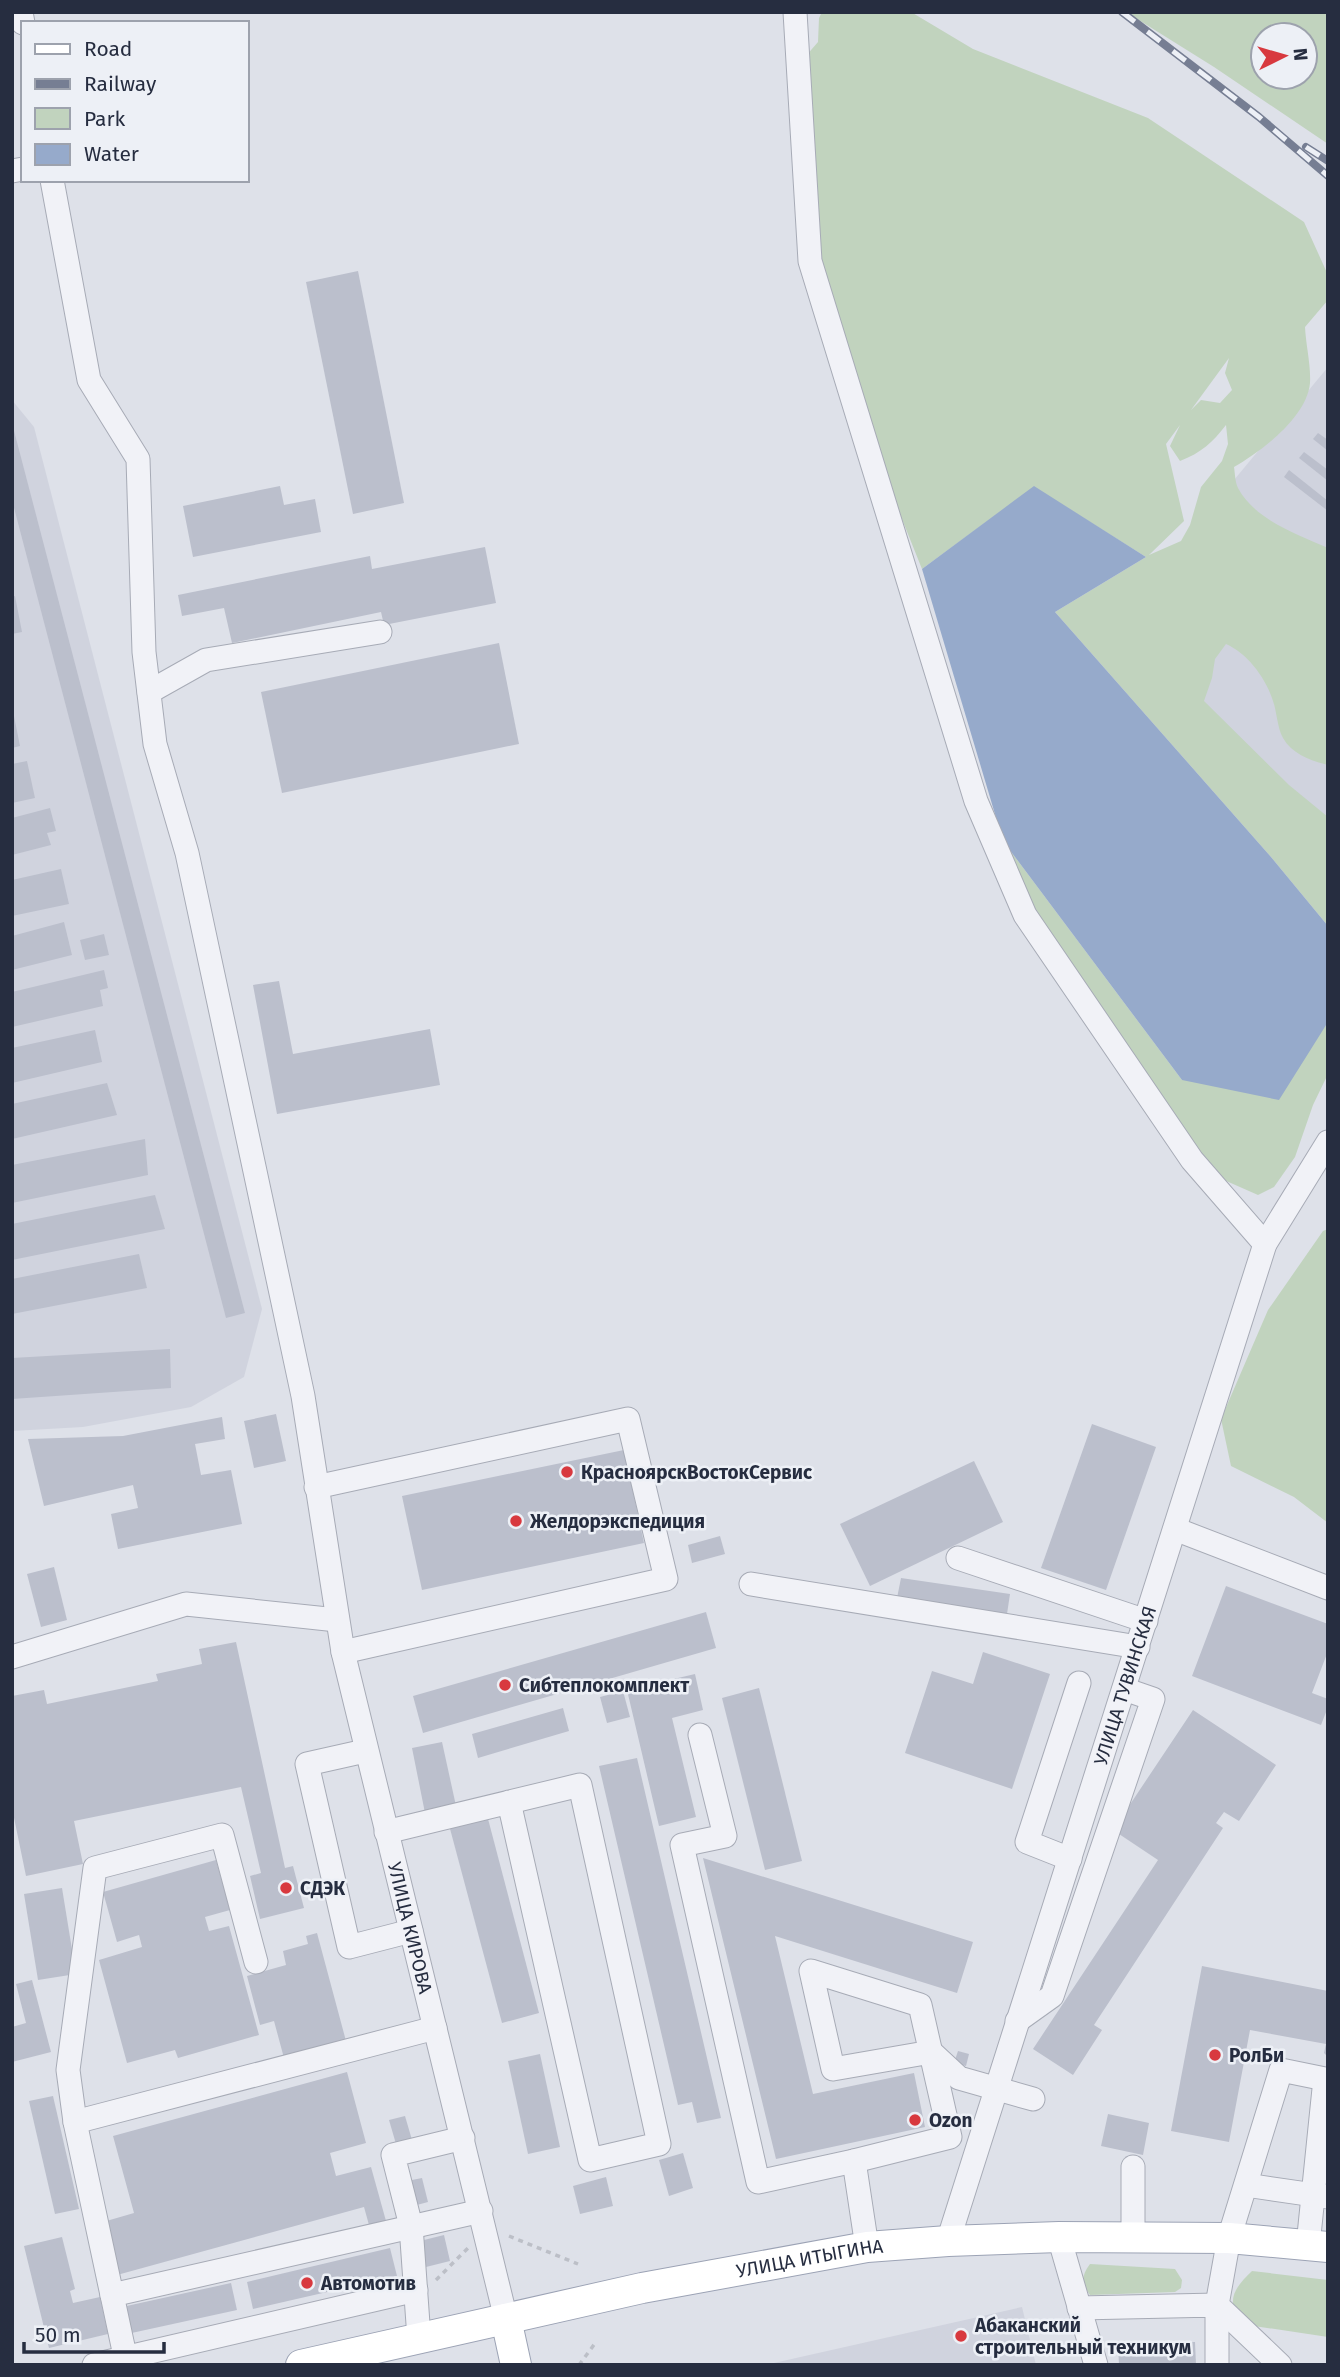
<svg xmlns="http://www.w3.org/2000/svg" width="1340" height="2377" viewBox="0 0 1340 2377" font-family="'Fira Sans',sans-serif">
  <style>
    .built { fill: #d0d3de }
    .green { fill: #c1d3be; fill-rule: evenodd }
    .water { fill: #96aacb }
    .building { fill: #bbbfcc }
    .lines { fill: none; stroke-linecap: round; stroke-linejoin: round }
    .minor-casing { stroke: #a7abb6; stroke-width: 25 }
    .major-casing { stroke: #9ca3b5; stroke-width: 32 }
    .path { stroke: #bcbfc7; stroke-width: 3.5; stroke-dasharray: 5 5; stroke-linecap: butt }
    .minor { stroke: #f1f2f7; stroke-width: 23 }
    .major { stroke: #fff; stroke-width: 30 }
    .rail-casing { stroke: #767e93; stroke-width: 8 }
    .rail { stroke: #edf0f6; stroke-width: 5; stroke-dasharray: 16; stroke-linecap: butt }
    .poi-dot { fill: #d8393f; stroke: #edf0f6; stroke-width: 2.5 }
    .labels { text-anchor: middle; stroke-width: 5; stroke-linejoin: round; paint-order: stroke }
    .poi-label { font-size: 19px; font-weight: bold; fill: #262d40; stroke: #edf0f6; text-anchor: start }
    .street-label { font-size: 19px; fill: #262d40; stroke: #edf0f6 }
  </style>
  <rect width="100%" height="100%" fill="#dee1e9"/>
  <!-- built -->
  <g class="built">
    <path d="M1328,367V887L1106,634Z"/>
    <path d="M12,400L34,427L262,1309L244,1377L191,1407L83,1427L12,1431Z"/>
    <path d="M1022,2307L1036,2365H765Z"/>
  </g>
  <!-- green -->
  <g class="green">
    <path d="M822,12H911L973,49L1148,118L1304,222L1328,275V300L1305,327C1306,346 1311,365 1310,383C1307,417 1262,451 1234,467C1235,473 1235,482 1238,488C1255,520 1297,534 1328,548V765C1311,761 1292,754 1283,738C1277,727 1277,712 1273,701C1266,678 1247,653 1226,644L1215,659L1212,678L1204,701L1289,785L1328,817V926L1271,857L1055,612L1146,557L1034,487L922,569L872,444L822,278L805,57L818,42L819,18ZM1229,358L1225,373L1232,390L1220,403L1201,400L1191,410ZM1180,425L1170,446L1180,461C1201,453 1213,442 1226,425L1228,444L1222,461L1201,487L1190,525L1181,541L1149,555L1184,521L1166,444Z"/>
    <path d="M1126,12H1328V144L1214,67ZM1263,35H1305V77H1263Z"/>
    <path d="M1003,841L1182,1080L1321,1032L1328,1022V1074L1313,1105L1295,1157L1274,1187L1258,1195L1224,1180L1188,1143L1019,894Z"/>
    <path d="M1328,1229V1523L1294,1497L1231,1466L1221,1419L1268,1310L1323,1231Z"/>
    <path d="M1090,2264L1175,2269L1182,2280L1181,2288L1175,2292L1090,2295C1081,2283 1081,2276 1090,2264Z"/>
    <path d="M1252,2271L1328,2280V2337L1241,2324C1226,2301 1233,2289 1252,2271Z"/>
  </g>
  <!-- water -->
  <path class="water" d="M1034,486L1146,557L1055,612L1271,857L1328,926V1022L1279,1100L1182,1080L1003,841L922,569Z"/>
  <!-- building -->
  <g class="building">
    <path d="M358,271L404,503L353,514L306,282Z"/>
    <path d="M12,423L245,1313L226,1318L12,500Z"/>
    <path d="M1318,433L1328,440V451L1313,439Z"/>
    <path d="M1304,452L1328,470V481L1299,458Z"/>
    <path d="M1289,470L1328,501V511L1284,477Z"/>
    <path d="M280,486L284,505L315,499L321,532L193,557L183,506Z"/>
    <path d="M485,547L496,603L384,625L381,612L232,643L224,608L182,616L178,595L370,556L372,569Z"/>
    <path d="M15,596L22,632L12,634V597Z"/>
    <path d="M499,643L519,744L282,793L261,692Z"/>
    <path d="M12,706L20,746L12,748Z"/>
    <path d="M27,761L35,798L12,803V764Z"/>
    <path d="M50,808L56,831L47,833L51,845L12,855V818Z"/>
    <path d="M61,869L69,904L12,916V880Z"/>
    <path d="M64,922L72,955L12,970V936Z"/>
    <path d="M104,934L109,955L85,960L80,940Z"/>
    <path d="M104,970L108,988L100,990L103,1006L12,1027V992Z"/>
    <path d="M279,981L293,1054L430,1029L440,1085L277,1114L253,985Z"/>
    <path d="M95,1030L102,1062L12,1083V1048Z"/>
    <path d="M107,1083L117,1115L12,1139V1104Z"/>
    <path d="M145,1139L148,1175L12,1203V1165Z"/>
    <path d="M155,1195L165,1229L12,1260V1224Z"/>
    <path d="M139,1254L147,1288L12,1314V1279Z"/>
    <path d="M170,1349L171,1388L12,1399V1358Z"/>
    <path d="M276,1414L286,1461L254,1468L244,1421Z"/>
    <path d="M222,1417L225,1439L195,1444L201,1475L231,1470L242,1524L118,1549L111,1514L138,1508L133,1485L44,1506L28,1439L123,1436Z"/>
    <path d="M1092,1424L1156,1447L1106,1590L1041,1568Z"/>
    <path d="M624,1450L644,1543L422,1590L402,1496Z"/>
    <path d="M974,1461L1003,1522L870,1586L840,1524Z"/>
    <path d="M720,1536L725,1554L692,1563L688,1545Z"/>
    <path d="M54,1567L67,1620L41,1627L27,1574Z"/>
    <path d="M901,1578L1010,1594L1007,1614L897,1598Z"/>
    <path d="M1226,1586L1328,1624V1651L1312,1693L1328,1699V1707L1321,1725L1192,1676Z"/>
    <path d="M706,1612L716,1648L423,1733L413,1696Z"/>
    <path d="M236,1642L285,1868L293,1866L304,1908L260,1919L250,1876L261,1873L241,1787L74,1821L83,1864L26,1876L12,1808V1696L44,1690L47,1704L158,1681L156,1674L202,1664L199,1649Z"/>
    <path d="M983,1652L1050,1674L1012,1789L905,1753L932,1671L973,1684Z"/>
    <path d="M695,1674L703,1710L672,1718L696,1817L659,1826L627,1690Z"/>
    <path d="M759,1688L802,1861L765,1870L722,1698Z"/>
    <path d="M623,1691L630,1717L607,1723L600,1697Z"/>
    <path d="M563,1708L569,1731L478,1758L472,1734Z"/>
    <path d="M1193,1710L1276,1765L1239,1821L1224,1812L1216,1823L1223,1828L1094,2025L1102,2030L1073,2075L1033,2049L1158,1860L1113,1830Z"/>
    <path d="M442,1742L456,1806L425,1813L412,1748Z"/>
    <path d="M637,1758L721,2118L697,2123L692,2102L678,2105L599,1766Z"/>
    <path d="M487,1815L539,2013L502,2023L449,1825Z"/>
    <path d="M703,1858L973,1942L957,1993L775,1936L813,2094L914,2073L925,2127L776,2159Z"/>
    <path d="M216,1860L230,1910L205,1917L209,1931L229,1926L259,2035L178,2058L175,2050L127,2063L99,1960L142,1947L139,1935L117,1942L103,1892Z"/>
    <path d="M62,1888L76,1974L38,1980L24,1894Z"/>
    <path d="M317,1933L346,2041L284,2058L274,2021L260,2025L247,1976L286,1965L283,1951L308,1944L306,1936Z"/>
    <path d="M1202,1966L1328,1991V2057L1324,2053L1326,2044L1250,2030L1229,2142L1171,2131Z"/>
    <path d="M32,1980L51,2052L12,2062V2027L26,2023L16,1984Z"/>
    <path d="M958,2051L969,2054L966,2066L954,2063Z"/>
    <path d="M540,2054L560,2147L528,2154L508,2061Z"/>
    <path d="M347,2072L366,2143L330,2153L336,2176L371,2167L386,2221L369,2225L364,2207L117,2275L103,2222L134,2213L113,2136Z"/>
    <path d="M53,2096L79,2209L55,2214L29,2101Z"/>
    <path d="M1108,2114L1149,2123L1143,2155L1101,2146Z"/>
    <path d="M405,2116L412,2140L396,2144L389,2120Z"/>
    <path d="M683,2153L693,2188L669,2196L659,2160Z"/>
    <path d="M606,2177L613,2206L580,2214L573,2186Z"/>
    <path d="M422,2178L428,2202L413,2206L407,2181Z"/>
    <path d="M444,2235L450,2261L426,2267L420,2241Z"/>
    <path d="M62,2237L75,2289L70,2291L73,2303L100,2297L108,2334L49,2348L24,2246Z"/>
    <path d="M390,2248L397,2276L253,2309L247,2282Z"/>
    <path d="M231,2283L237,2310L127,2334L122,2307Z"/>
    <path d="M1195,2342L1196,2365H1119L1118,2344Z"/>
  </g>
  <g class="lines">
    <defs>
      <g id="minor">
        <path d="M21,12L23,23"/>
        <path d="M795,12L810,261L976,801L1025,915L1192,1160L1265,1244"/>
        <path d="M12,171L23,169"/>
        <path id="s1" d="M52,180L89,380L138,459L144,652L155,744L187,853L303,1396L343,1652L506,2319"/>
        <path d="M149,692L206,660L380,632"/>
        <path d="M316,1487L628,1419L666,1579L343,1652"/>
        <path d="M1175,1529L1328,1588"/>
        <path d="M958,1558L1146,1621"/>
        <path d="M751,1584L1138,1647"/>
        <path d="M12,1657L186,1604L337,1620"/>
        <path d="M700,1735L725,1836L682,1845L758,2182L854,2161"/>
        <path d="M365,1751L307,1764L349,1947L411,1931"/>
        <path d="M386,1832L580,1785L659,2144L590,2160L509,1802"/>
        <path d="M1070,1859L1027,1842L1079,1683"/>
        <path d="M1017,2021L1052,1996L1153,1699L1124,1689"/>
        <path d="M931,2052L959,2078L1033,2099"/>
        <path d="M75,2122L435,2028"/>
        <path d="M1133,2167V2238"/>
        <path d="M1246,2185L1328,2197"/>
        <path d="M1059,2237L1096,2365"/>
        <path id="s2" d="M948,2241L1265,1244L1328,1142"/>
        <path d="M867,2247L854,2161L950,2137L920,2005L811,1971L833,2069L931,2052"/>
        <path d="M112,2295L481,2211"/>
        <path d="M1079,2308L1217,2305V2365"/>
        <path d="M419,2338L411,2226L393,2155L463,2138"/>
        <path d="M94,2365L416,2290"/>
        <path d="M127,2365L75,2122L68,2070L95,1868L222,1835L256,1962"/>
        <path d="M1280,2365L1217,2305L1229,2238L1281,2070L1325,2079L1308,2245"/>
      </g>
      <g id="major">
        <path d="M506,2319L516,2365"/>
        <path id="s3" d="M301,2365L642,2288L867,2247L948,2241L1059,2237L1229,2238L1328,2247"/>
      </g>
    </defs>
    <!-- minor casing -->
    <use href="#minor" class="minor-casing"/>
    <!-- major casing -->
    <use href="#major" class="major-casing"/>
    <!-- path -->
    <g class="path">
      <path d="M509,2236L578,2264"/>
      <path d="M436,2280L468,2248"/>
      <path d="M579,2365L596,2342"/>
    </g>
    <!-- minor -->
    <use href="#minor" class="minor"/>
    <!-- major -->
    <use href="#major" class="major"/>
    <defs>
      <g id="rail">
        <path d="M1122,12L1259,117L1328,176"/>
        <path d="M1306,147L1328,161"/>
      </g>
    </defs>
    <!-- rail casing -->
    <use href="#rail" class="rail-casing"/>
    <!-- rail -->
    <use href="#rail" class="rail"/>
  </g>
  <!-- markers -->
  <g class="poi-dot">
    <circle cx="567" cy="1472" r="7"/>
    <circle cx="516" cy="1521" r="7"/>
    <circle cx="505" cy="1685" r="7"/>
    <circle cx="286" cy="1888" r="7"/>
    <circle cx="1215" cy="2055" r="7"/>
    <circle cx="915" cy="2120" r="7"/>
    <circle cx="307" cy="2283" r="7"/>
    <circle cx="961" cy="2336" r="7"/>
  </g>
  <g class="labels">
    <!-- poi labels -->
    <g class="poi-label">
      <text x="581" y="1479">КрасноярскВостокСервис</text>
      <text x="530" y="1528">Желдорэкспедиция</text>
      <text x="519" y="1692">Сибтеплокомплект</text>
      <text x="300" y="1895">СДЭК</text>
      <text x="1229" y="2062">РолБи</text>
      <text x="929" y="2127">Ozon</text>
      <text x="321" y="2290">Автомотив</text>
      <text x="975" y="2332">Абаканский<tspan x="975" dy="22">строительный техникум</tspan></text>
    </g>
    <!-- street labels -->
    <g class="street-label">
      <text dy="7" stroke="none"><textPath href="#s2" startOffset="583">УЛИЦА ТУВИНСКАЯ</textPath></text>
      <text dy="7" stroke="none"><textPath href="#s1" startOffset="1794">УЛИЦА КИРОВА</textPath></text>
      <text dy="7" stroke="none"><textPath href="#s3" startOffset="520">УЛИЦА ИТЫГИНА</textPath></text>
    </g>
  </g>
  <!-- border -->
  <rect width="1340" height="2377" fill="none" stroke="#262d40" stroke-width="28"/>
  <!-- legend -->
  <rect x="21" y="21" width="228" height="161" fill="#edf0f6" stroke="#9da2ad" stroke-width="2"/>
  <rect x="35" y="44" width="35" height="10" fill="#ffffff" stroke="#9da2ad" stroke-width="2"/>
  <text x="84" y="56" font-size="21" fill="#262d40">Road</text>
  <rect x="35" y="79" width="35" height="10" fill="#767e93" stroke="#9da2ad" stroke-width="2"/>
  <text x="84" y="91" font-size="21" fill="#262d40">Railway</text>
  <rect x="35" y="108" width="35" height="21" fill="#c1d3be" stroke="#9da2ad" stroke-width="2"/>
  <text x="84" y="126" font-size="21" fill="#262d40">Park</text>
  <rect x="35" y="144" width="35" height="21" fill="#96aacb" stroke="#9da2ad" stroke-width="2"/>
  <text x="84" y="161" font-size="21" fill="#262d40">Water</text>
  <!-- north arrow -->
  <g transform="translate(1284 56) rotate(85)"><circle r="33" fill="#edf0f6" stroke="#9da2ad" stroke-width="2"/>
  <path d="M0-5L12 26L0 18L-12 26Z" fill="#d8393f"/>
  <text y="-10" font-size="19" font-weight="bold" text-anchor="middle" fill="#262d40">N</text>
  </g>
  <!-- scale -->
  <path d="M24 2342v10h140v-10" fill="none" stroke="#262d40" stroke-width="3.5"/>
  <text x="35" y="2342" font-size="21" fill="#262d40" stroke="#edf0f6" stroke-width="5" paint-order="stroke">50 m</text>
</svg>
